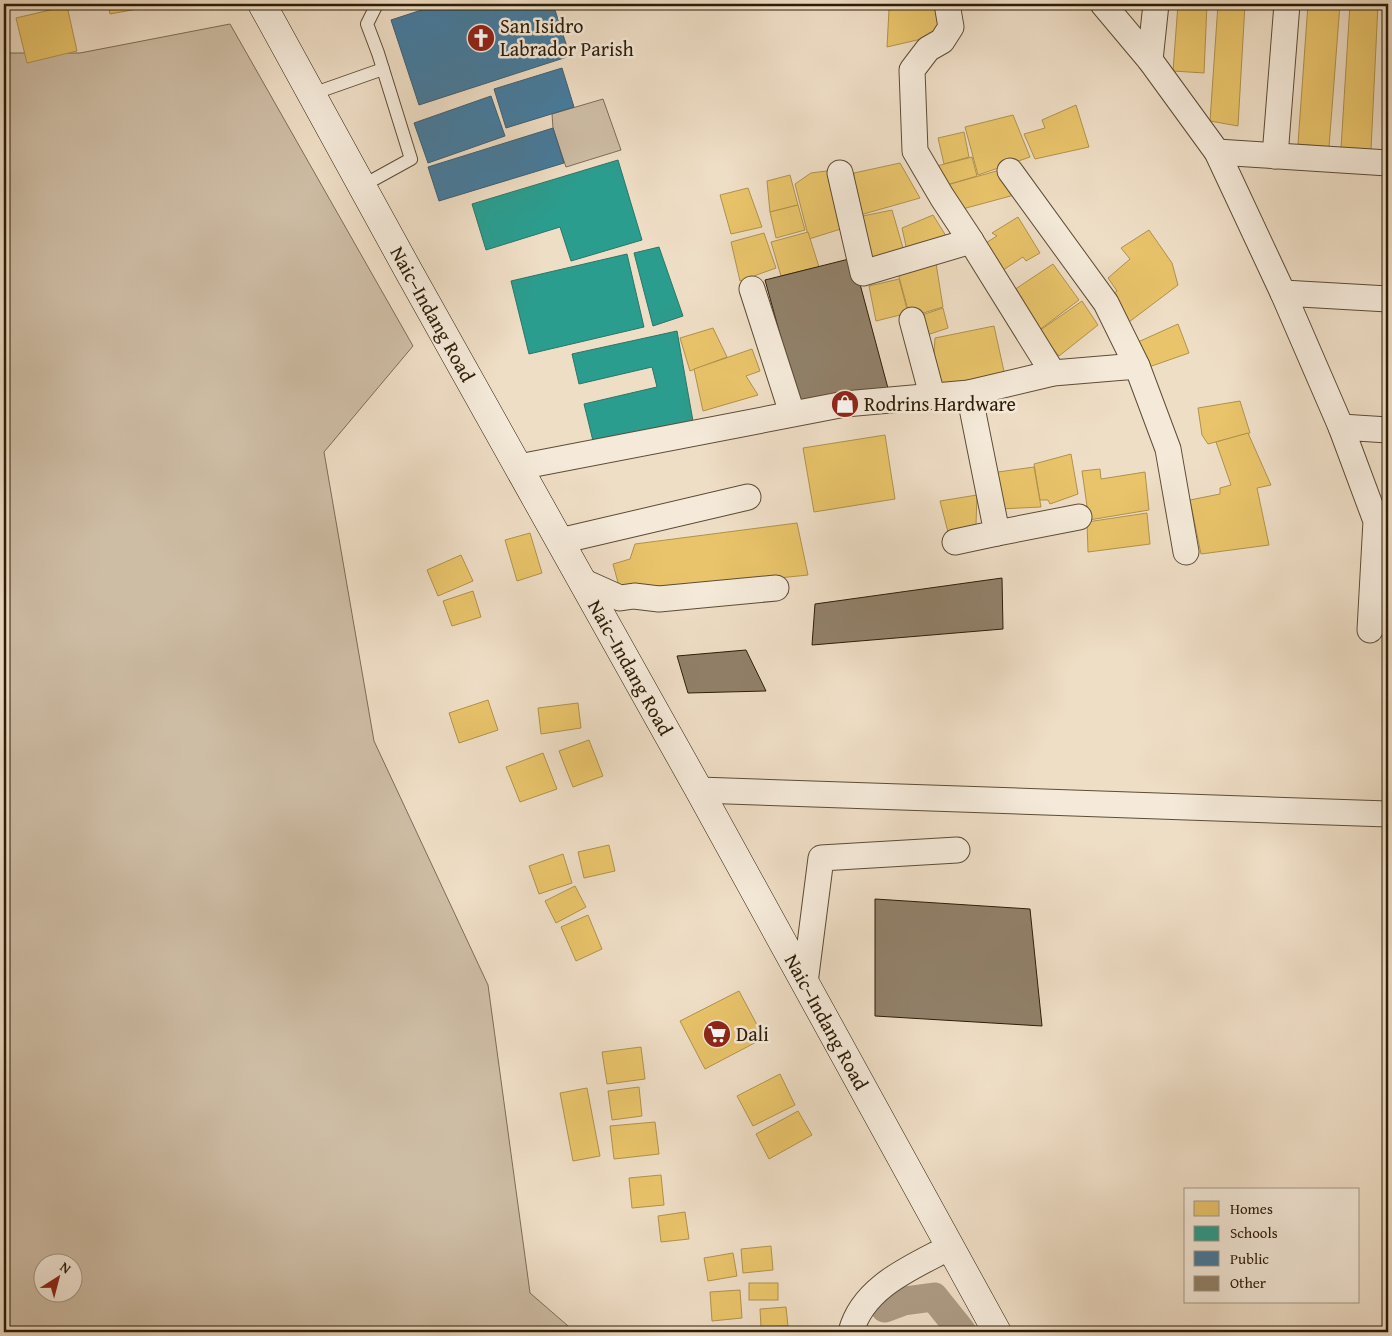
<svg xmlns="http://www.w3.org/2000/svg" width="1392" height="1336" viewBox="0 0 1392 1336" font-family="'Gentium Book Plus',serif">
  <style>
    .green { fill: #cebda5; stroke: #7d6c56; fill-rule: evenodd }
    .homes { fill: #e9c46a; stroke: #b0924c }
    .schools { fill: #2a9d8f; stroke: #2b7666 }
    .public { fill: #457b9d; stroke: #3e5e70 }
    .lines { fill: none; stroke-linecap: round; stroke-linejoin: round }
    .canal { stroke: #ad9c85; stroke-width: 29 }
    .building { fill: #91816a; stroke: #2c1c06 }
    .lane-casing { stroke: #5d4c36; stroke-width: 14 }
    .street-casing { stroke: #5d4c36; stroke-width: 27 }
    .secondary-casing { stroke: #2c1c06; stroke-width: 29 }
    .lane { stroke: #f5eada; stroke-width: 12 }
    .street { stroke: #f5eada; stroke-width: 25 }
    .secondary { stroke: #f5eada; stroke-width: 28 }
    .labels { text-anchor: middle; stroke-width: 5; stroke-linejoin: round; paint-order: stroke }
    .poi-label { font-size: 20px; fill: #2c1c06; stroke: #f5eada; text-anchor: start }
    .street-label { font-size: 20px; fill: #2c1c06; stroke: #f5eada }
  </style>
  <rect width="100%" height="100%" fill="#efdec6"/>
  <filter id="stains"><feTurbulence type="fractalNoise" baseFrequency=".004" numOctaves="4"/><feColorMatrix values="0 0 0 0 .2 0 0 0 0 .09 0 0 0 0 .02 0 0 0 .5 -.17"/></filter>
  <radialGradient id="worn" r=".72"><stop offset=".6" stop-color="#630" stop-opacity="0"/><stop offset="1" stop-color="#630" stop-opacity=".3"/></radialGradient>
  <!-- green -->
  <g class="green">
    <path d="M230,24L413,346L324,452L374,741L488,985L530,1293L575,1332H4V53H80ZM42,1264H72V1294H42Z"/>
    <path d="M603,99L621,150L566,167L553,128L552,114Z"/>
  </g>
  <!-- homes -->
  <g class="homes">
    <path d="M4,4H6L7,20L4,21Z"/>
    <path d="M108,4H165L110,14Z"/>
    <path d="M931,4H939L943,34L887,47L889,10Z"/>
    <path d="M1178,4H1207L1204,73L1173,71Z"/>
    <path d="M1218,4H1245L1238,126L1210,121Z"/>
    <path d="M1308,4H1340L1329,147L1298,144Z"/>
    <path d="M1350,4H1378L1371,150L1341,148Z"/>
    <path d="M67,6L77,51L27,63L16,18Z"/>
    <path d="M1076,105L1089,147L1035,159L1024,134L1045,128L1042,120Z"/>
    <path d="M1013,115L1030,157L978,175L965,127Z"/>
    <path d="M964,132L969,157L944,164L938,138Z"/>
    <path d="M972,157L977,176L947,185L929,168Z"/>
    <path d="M900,163L920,198L853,217L854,173Z"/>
    <path d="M834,170L844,228L809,239L795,184L811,173Z"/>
    <path d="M1000,170L1018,194L955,211L947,185Z"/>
    <path d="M790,175L798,205L770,212L767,181Z"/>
    <path d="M748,188L762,227L731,234L720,195Z"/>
    <path d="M798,205L805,230L776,238L770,212Z"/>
    <path d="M892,210L905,255L867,266L853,218Z"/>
    <path d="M933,215L951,244L908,255L902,228Z"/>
    <path d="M1018,217L1040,253L1026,261L1023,257L997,274L981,246L997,236L992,233Z"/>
    <path d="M1149,230L1172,263L1178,285L1129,322L1112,295L1117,291L1108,278L1130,259L1121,248Z"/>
    <path d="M808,232L819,267L781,276L771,242Z"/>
    <path d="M764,233L776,268L740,281L731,242Z"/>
    <path d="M935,257L943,307L910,317L896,266Z"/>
    <path d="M1053,264L1079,300L1038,331L1014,290Z"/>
    <path d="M899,279L908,313L876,321L869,286Z"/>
    <path d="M1082,301L1098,325L1059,356L1039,331Z"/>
    <path d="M943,308L948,328L924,336L919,316Z"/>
    <path d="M1178,324L1189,353L1146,368L1129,346Z"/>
    <path d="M994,326L1005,376L932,386L935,338Z"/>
    <path d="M713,328L727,357L690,371L680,338Z"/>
    <path d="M752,349L760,371L746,376L758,395L703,411L694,369Z"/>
    <path d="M1240,401L1250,433L1208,444L1202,435L1198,408Z"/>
    <path d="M1248,433L1271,485L1257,488L1269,545L1201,554L1190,500L1220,494V488L1231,485L1216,442Z"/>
    <path d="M885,435L895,499L814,512L803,448Z"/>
    <path d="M1071,454L1078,494L1050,504L1048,500H1040L1034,464Z"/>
    <path d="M1034,467L1041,507L999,509L991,473Z"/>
    <path d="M1100,469L1101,479L1145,472L1149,510L1089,520L1082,471Z"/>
    <path d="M977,495L976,525L948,532L940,501Z"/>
    <path d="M1147,513L1150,544L1088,552L1087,522Z"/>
    <path d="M797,523L808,575L652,591L620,590L613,564L630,559L635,544Z"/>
    <path d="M530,533L542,573L517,581L505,540Z"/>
    <path d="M461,555L473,581L438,596L427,570Z"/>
    <path d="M473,591L481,617L452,626L443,601Z"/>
    <path d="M488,700L498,730L459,743L449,713Z"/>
    <path d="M578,703L581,728L541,734L538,708Z"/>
    <path d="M589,740L603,776L573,787L559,751Z"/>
    <path d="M543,753L557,789L520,802L506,767Z"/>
    <path d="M609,845L615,871L584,878L578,852Z"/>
    <path d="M563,854L572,883L539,894L529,866Z"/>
    <path d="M575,886L586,907L556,923L545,901Z"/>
    <path d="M588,915L602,949L576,961L561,927Z"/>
    <path d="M739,991L764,1038L705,1069L680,1021Z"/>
    <path d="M641,1047L645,1079L607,1084L602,1052Z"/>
    <path d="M780,1074L795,1105L753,1126L737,1096Z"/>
    <path d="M639,1087L642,1116L612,1120L608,1091Z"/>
    <path d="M587,1088L600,1156L573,1161L560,1093Z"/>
    <path d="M798,1111L812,1135L769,1159L756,1134Z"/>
    <path d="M655,1122L659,1154L614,1159L610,1126Z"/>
    <path d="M661,1175L664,1205L632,1208L629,1178Z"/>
    <path d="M685,1212L689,1239L661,1242L658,1216Z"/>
    <path d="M771,1246L773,1270L743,1273L741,1249Z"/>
    <path d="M733,1253L737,1276L708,1281L704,1258Z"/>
    <rect x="749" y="1283" width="29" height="17"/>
    <path d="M740,1290L742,1318L712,1321L710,1292Z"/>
    <path d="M786,1307L788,1326L761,1327L760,1309Z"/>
  </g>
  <!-- schools -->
  <g class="schools">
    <path d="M618,160L642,240L571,261L560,227L486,250L472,204Z"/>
    <path d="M659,247L683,316L653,326L634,253Z"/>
    <path d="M627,254L644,327L529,354L511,281Z"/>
    <path d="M677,331L693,421L593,441L584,404L657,387L652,367L579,384L572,354Z"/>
  </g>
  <!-- public -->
  <g class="public">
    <path d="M440,4H553L570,56L419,105L391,20Z"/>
    <path d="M562,68L574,107L506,128L494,89Z"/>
    <path d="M491,96L505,136L428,163L414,123Z"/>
    <path d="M553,128L564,163L439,201L428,167Z"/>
  </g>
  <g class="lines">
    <!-- canal -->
    <path class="canal" d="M885,1308L904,1301L934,1297L962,1332"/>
  </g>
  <!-- building -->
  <g class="building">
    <path d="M853,258L889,392L800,407L765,280Z"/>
    <path d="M1002,578L1003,629L812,645L815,604Z"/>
    <path d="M746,650L766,691L688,693L677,656Z"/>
    <path d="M875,899L1030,909L1042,1026L875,1016Z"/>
  </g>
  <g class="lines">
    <defs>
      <g id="lane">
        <path d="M312,94L383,69"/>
        <path d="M362,186L411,159L378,53L367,24L377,4"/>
      </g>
      <g id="street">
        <path d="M947,4L951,27L942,41L928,49L912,70L915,151L942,197L971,241L1053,373"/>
        <path d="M1103,4L1150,60L1217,152L1283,293"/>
        <path d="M1150,60L1156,4"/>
        <path d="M1217,152L1388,163"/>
        <path d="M1275,156L1287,4"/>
        <path d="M1010,171L1106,303L1137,366"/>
        <path d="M840,173L863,273L971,241"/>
        <path d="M752,289L792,413"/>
        <path d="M912,320L932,395"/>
        <path d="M1341,427L1283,293L1388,299"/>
        <path d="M519,467L845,404L969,393L1053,373L1137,366L1168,449L1186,552"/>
        <path d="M997,533L1079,517"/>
        <path d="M560,541L748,497"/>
        <path d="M955,542L997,533L969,393"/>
        <path d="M582,581L620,598L634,596L659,599L776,588"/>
        <path d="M1370,630L1376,521L1341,427L1388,430"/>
        <path d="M699,790L1388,814"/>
        <path d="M805,983L821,858L957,850"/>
        <path d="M851,1332C863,1286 913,1267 950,1247"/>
      </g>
      <g id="secondary">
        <path id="s1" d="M262,4L408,270L699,790L997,1332"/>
      </g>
    </defs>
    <!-- lane casing -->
    <use href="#lane" class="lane-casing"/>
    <!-- street casing -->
    <use href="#street" class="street-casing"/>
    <!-- secondary casing -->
    <use href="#secondary" class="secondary-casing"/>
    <!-- lane -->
    <use href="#lane" class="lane"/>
    <!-- street -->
    <use href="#street" class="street"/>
    <!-- secondary -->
    <use href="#secondary" class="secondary"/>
  </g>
  <!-- icons -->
  <defs>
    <symbol id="church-disc" viewBox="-11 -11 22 22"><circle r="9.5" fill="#8f2418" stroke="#f5eada"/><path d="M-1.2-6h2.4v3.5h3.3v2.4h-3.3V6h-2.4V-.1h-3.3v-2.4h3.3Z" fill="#fff"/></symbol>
    <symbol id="shop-disc" viewBox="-11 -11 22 22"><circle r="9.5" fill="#8f2418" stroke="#f5eada"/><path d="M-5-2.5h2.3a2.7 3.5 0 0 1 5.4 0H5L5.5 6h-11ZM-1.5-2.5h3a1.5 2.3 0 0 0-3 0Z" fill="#fff"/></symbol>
    <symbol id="supermarket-disc" viewBox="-11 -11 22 22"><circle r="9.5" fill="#8f2418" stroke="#f5eada"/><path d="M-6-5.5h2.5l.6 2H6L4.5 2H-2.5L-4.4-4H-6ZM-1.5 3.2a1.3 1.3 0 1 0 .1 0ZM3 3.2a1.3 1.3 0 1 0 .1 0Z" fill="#fff"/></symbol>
  </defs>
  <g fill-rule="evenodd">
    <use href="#church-disc" x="465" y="22" width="32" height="32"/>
    <use href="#shop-disc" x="829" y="388" width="32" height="32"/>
    <use href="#supermarket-disc" x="701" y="1018" width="32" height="32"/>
  </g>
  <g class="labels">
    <!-- poi labels -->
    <g class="poi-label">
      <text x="500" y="33">San Isidro<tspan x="500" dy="23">Labrador Parish</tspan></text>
      <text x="864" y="411">Rodrins Hardware</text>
      <text x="736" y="1041">Dali</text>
    </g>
    <!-- street labels -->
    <g class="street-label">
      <text dy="7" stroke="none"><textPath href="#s1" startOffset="354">Naic–Indang Road</textPath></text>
      <text dy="7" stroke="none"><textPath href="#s1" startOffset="759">Naic–Indang Road</textPath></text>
      <text dy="7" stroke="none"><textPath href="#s1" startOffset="1164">Naic–Indang Road</textPath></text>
    </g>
  </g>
  <!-- margin -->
  <rect width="1392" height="1336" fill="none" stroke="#efdec6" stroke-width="20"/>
  <rect x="5" y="5" width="1382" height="1326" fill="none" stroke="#2c1c06" stroke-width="2.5"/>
  <rect x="10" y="10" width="1372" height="1316" fill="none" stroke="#2c1c06"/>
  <!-- legend -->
  <rect x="1184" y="1188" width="175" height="115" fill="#f5eada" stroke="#a59885"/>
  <rect x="1194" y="1201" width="25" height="15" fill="#e9c46a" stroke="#a59885"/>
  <text x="1230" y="1214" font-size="15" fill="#2c1c06">Homes</text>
  <rect x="1194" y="1226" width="25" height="15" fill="#2a9d8f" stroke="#a59885"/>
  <text x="1230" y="1238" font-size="15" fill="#2c1c06">Schools</text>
  <rect x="1194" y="1251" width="25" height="15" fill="#457b9d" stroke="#a59885"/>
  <text x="1230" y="1264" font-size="15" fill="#2c1c06">Public</text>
  <rect x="1194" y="1276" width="25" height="15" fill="#91816a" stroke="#a59885"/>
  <text x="1230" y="1288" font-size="15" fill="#2c1c06">Other</text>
  <!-- north arrow -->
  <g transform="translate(58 1278) rotate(36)"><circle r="24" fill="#f5eada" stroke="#a59885"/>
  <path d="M0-4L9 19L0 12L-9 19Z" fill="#8f2418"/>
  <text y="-8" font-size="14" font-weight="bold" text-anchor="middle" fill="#2c1c06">N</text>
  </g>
  <rect width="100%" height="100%" filter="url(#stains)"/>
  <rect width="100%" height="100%" fill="url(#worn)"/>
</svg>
